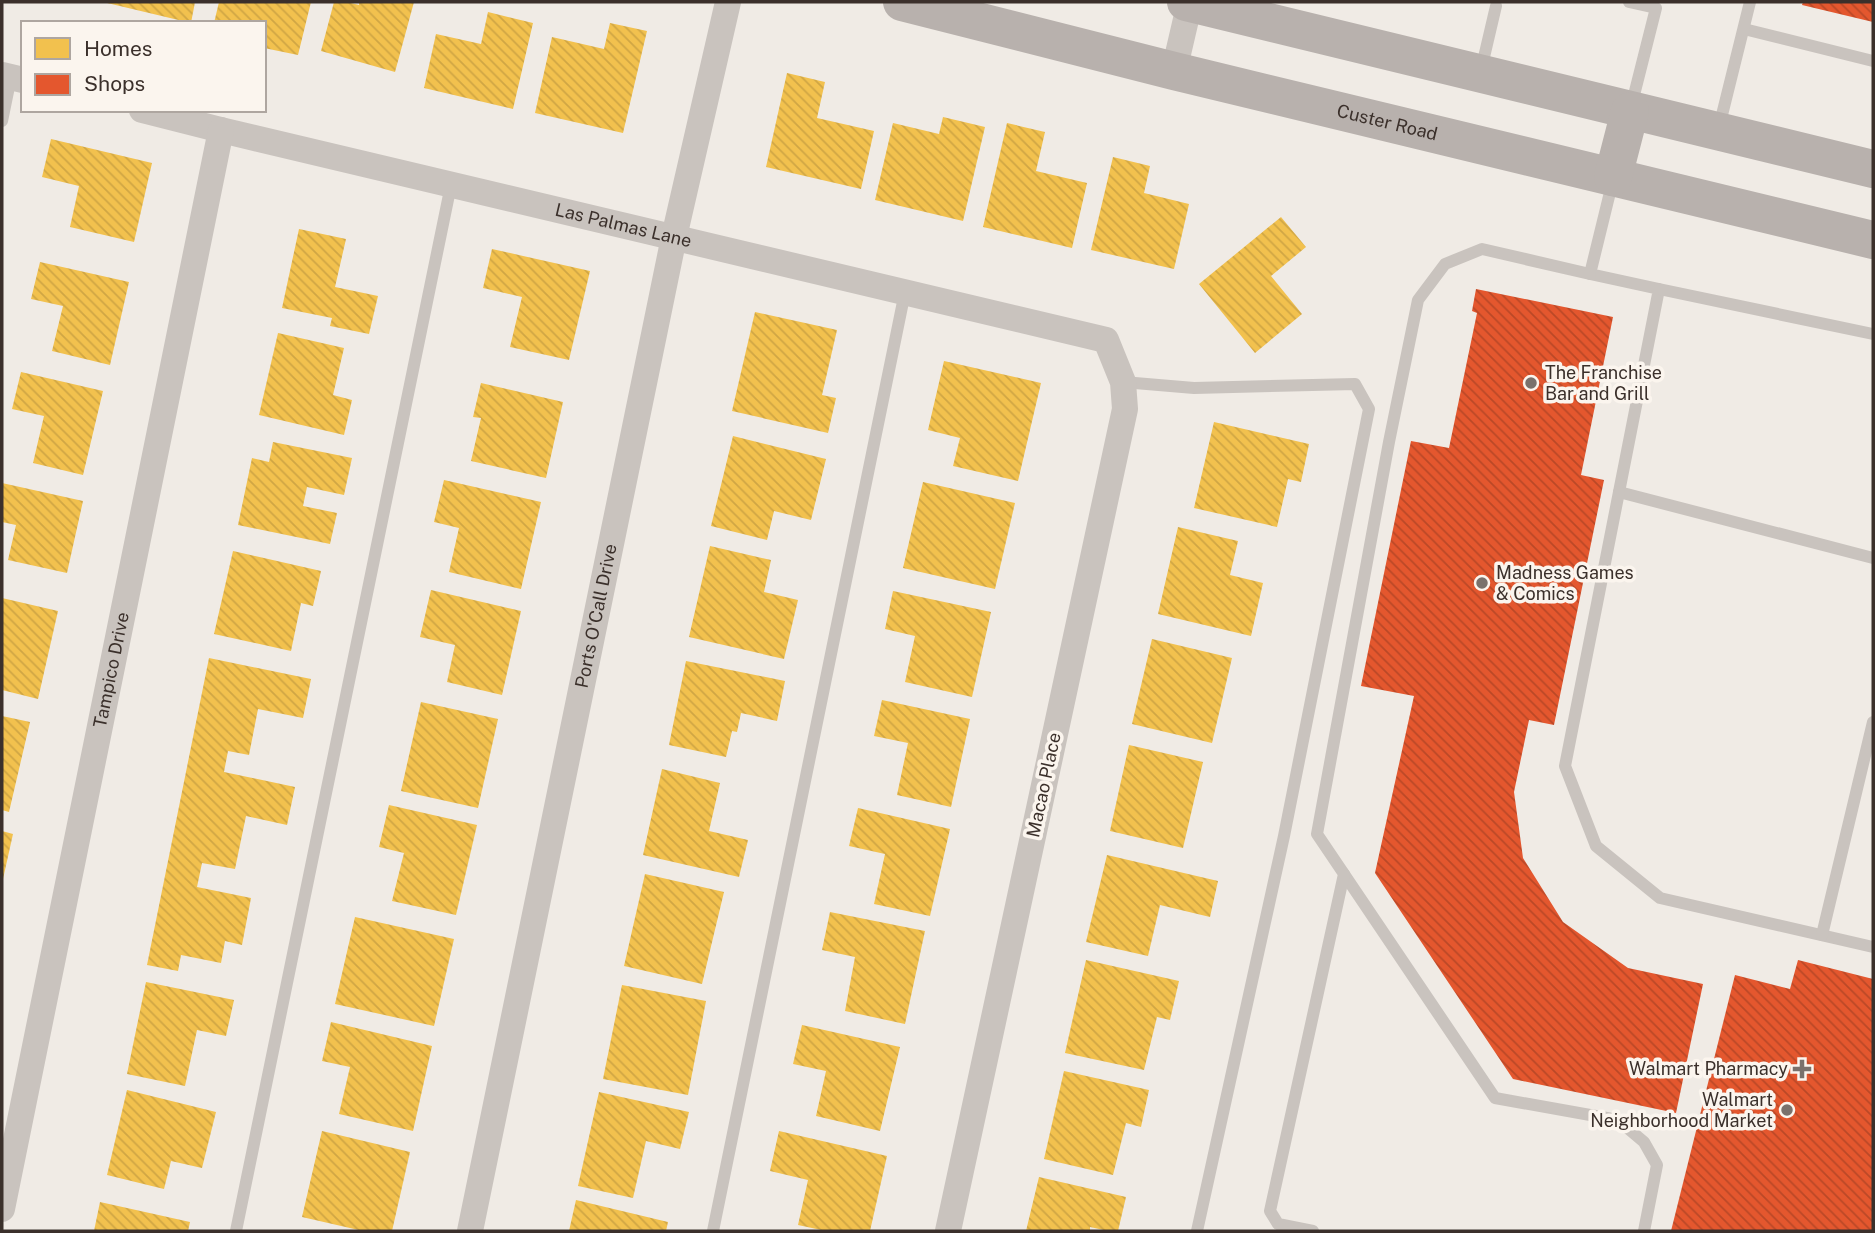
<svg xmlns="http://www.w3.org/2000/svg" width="1875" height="1233" viewBox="0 0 1875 1233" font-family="'Public Sans',sans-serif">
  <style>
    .homes { fill: url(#homes-back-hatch) }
    .shops { fill: url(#shops-back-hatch) }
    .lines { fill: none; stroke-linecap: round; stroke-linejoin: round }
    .lane { stroke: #c9c3be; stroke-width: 12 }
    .street { stroke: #c9c3be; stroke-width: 26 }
    .primary { stroke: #b8b1ad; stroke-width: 38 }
    .poi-dot { fill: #7a716c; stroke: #fbf5ee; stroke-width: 2.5 }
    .labels { text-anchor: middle; stroke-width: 7; stroke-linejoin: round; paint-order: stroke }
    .street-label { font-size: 18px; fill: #3b302b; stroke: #fbf5ee }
    .poi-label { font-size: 18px; fill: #3b302b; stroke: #fbf5ee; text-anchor: start }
  </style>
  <defs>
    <pattern id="homes-back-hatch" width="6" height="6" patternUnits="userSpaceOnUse" patternTransform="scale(1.75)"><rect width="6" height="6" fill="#f2c14e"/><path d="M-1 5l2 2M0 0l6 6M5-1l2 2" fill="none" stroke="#d0a644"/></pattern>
    <pattern id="shops-back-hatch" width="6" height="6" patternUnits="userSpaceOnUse" patternTransform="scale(1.75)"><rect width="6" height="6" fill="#e4572e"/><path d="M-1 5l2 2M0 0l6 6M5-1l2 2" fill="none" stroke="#ba4827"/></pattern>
  </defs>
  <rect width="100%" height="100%" fill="#f0ebe5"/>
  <!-- homes -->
  <g class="homes">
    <path d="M103,2H195L191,23Z"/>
    <path d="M219,2H311L298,55L264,48V23H214Z"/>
    <path d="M334,2H347L359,5V2H414L395,72L321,51Z"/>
    <path d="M488,12L533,23L513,109L424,88L436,34L481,44Z"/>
    <path d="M610,23L647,31L623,133L535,113L552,37L604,49Z"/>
    <path d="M787,73L825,82L817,118L874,131L861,189L766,167Z"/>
    <path d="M943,117L985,127L963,221L875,200L893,123L939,134Z"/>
    <path d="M1007,123L1045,132L1036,171L1087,183L1072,248L983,227Z"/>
    <path d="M51,139L152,163L134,242L70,227L79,186L42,177Z"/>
    <path d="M1113,157L1150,166L1144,193L1189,204L1174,269L1091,250Z"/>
    <path d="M1281,217L1306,247L1271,276L1302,314L1255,353L1199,284Z"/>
    <path d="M299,229L346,239L335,287L378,296L369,334L330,326L332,318L282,308Z"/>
    <path d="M492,249L590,271L569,360L510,347L522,297L483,288Z"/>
    <path d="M40,262L129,282L110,365L52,351L63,306L31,299Z"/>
    <path d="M755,312L837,330L822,395L836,398L828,433L732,411Z"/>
    <path d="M278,333L344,348L333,395L352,400L344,435L259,415Z"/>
    <path d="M944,361L1041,383L1018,481L953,466L960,438L928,430Z"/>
    <path d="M21,372L103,391L83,475L33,463L44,416L12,409Z"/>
    <path d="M481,383L563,402L546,478L471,461L481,418L473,417Z"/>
    <path d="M1214,422L1309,444L1301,482L1288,479L1277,527L1194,508Z"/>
    <path d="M733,436L826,459L811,520L774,511L767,540L711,526Z"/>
    <path d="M273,442L352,458L344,495L307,487L303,506L337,513L330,544L238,525L252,458L269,462Z"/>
    <path d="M444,480L541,502L521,589L449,572L459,528L434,522Z"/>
    <path d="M923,482L1015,503L995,589L903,568Z"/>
    <path d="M2,483L83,501L67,573L8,560L16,525L2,522Z"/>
    <path d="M1178,527L1238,541L1230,575L1263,583L1251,636L1158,614Z"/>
    <path d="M710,546L771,560L764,592L798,600L784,659L689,637Z"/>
    <path d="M233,551L321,571L313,606L301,603L291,651L214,634Z"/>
    <path d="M431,590L521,611L502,695L447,682L455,645L420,637Z"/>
    <path d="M893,591L991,612L972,697L905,682L915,636L885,629Z"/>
    <path d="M2,598L58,611L38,699L2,690Z"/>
    <path d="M1152,639L1232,658L1212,743L1132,724Z"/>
    <path d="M209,658L311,679L303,718L258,709L249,755L228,751L224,772L295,787L287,825L246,816L235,869L202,863L197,887L251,898L242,945L225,941L221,963L181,955L178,971L147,965Z"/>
    <path d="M686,661L785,681L777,721L741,713L737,732L732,731L726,757L669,745Z"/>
    <path d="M882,700L970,719L951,807L897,795L908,743L874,736Z"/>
    <path d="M421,702L498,719L478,808L401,791Z"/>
    <path d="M2,716L30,722L9,812L2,810Z"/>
    <path d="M1129,745L1203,762L1183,848L1110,831Z"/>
    <path d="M662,769L720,783L709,831L748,840L739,877L643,855Z"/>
    <path d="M389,805L477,825L456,915L392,901L404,853L379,847Z"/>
    <path d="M858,808L950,829L930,916L874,904L885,854L849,846Z"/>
    <path d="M2,831L13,834L3,879H2Z"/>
    <path d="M1107,855L1218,881L1210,917L1160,905L1148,956L1086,942Z"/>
    <path d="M645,874L724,892L702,984L624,966Z"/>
    <path d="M830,912L925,931L905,1024L845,1011L855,957L822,950Z"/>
    <path d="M355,917L454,939L434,1026L335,1004Z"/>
    <path d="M1086,960L1179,981L1170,1020L1157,1017L1144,1070L1065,1053Z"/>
    <path d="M146,982L234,1000L226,1036L197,1030L185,1086L127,1074Z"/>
    <path d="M622,985L706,1001L688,1095L603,1079Z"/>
    <path d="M331,1022L432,1046L413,1131L339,1114L350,1067L322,1061Z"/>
    <path d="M802,1025L900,1047L880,1131L816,1116L826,1071L793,1064Z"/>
    <path d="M1064,1071L1149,1090L1141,1127L1126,1123L1113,1175L1044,1159Z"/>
    <path d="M127,1090L216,1112L202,1168L171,1161L164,1189L107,1175Z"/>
    <path d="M599,1092L689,1112L680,1149L646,1141L633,1198L578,1186Z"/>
    <path d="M322,1131L410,1152L392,1231H363L302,1217Z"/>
    <path d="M779,1131L887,1156L870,1231H826L798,1225L808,1180L770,1171Z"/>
    <path d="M1039,1177L1126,1197L1118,1231H1108L1090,1227V1231H1026Z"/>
    <path d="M576,1200L668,1222L666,1231H569Z"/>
    <path d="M100,1202L190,1222L188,1231H94Z"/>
  </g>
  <!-- shops -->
  <g class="shops">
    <path d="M1803,2H1873V22L1802,5Z"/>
    <path d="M1476,289L1613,317L1581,475L1604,480L1554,725L1529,720L1514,792L1523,858L1563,922L1628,968L1703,984L1676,1113L1513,1079L1375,873L1414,696L1361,686L1411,441L1449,448L1477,313L1472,311Z"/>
    <path d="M1798,960L1873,979V1231H1671L1735,975L1790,989Z"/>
  </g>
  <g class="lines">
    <!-- lane -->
    <g class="lane">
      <path d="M1629,2L1656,8L1631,107"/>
      <path d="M1744,29L1873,61"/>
      <path d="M1481,70L1496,6"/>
      <path d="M2,121L11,77"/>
      <path d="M1719,127L1750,2"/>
      <path d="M1613,180L1590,274L1659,289L1619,492L1873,558"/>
      <path d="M1659,289L1873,334"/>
      <path d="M1123,382L1194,388L1355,384L1369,409L1284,836L1197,1231"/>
      <path d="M1619,492L1565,766L1596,846L1660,898L1873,947"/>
      <path d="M1344,874L1495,1098L1618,1120L1644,1142L1657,1165L1644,1231"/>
      <path d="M1822,935L1873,722"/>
      <path d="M236,1231L451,185"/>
      <path d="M713,1231L905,292"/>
      <path d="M1313,1231L1278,1224L1270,1211L1344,874L1317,834L1389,442L1418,300L1445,264L1482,249L1590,274"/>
    </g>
    <!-- street -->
    <g class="street">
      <path d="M1174,71L1190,2"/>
      <path d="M2,75L23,80"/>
      <path id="s1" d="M142,110L221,130L1106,340L1123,382L1125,409L948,1231"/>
      <path id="s2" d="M2,1209L221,130"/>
      <path id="s3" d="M470,1231L674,237L728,2"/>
    </g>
    <!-- primary -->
    <g class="primary">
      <path id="s4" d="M902,2L1174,71L1873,240"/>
      <path d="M1186,2L1873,169"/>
      <path d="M1613,177L1630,111"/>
    </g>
  </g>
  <!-- markers -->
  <g class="poi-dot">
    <circle cx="1531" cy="383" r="7"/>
    <circle cx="1482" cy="583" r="7"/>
    <path d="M1798.5 1058.5h7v7h7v7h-7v7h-7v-7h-7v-7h7z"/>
    <circle cx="1787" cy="1110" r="7"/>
  </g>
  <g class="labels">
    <!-- street labels -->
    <g class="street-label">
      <text dy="6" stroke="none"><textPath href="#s4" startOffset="500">Custer Road</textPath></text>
      <text dy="6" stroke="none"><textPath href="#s1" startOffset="495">Las Palmas Lane</textPath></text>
      <text dy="6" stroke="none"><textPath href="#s3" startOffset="628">Ports O'Call Drive</textPath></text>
      <text dy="6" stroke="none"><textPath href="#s2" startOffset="550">Tampico Drive</textPath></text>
      <text transform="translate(1044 785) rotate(-78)" y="6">Macao Place</text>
    </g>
    <!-- poi labels -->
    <g class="poi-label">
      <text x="1545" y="379">The Franchise<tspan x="1545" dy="21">Bar and Grill</tspan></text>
      <text x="1496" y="579">Madness Games<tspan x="1496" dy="21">&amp; Comics</tspan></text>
      <text x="1788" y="1075" text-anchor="end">Walmart Pharmacy</text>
      <text x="1773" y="1106" text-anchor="end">Walmart<tspan x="1773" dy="21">Neighborhood Market</tspan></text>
    </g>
  </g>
  <!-- border -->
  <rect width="1875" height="1233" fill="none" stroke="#3b302b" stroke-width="7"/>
  <!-- legend -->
  <rect x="21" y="21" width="245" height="91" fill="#fbf5ee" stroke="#aea6a0" stroke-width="2"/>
  <rect x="35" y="38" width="35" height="21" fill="#f2c14e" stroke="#aea6a0" stroke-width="2"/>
  <text x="84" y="56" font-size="21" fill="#3b302b">Homes</text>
  <rect x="35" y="74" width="35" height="21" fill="#e4572e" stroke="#aea6a0" stroke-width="2"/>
  <text x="84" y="91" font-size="21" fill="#3b302b">Shops</text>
</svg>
